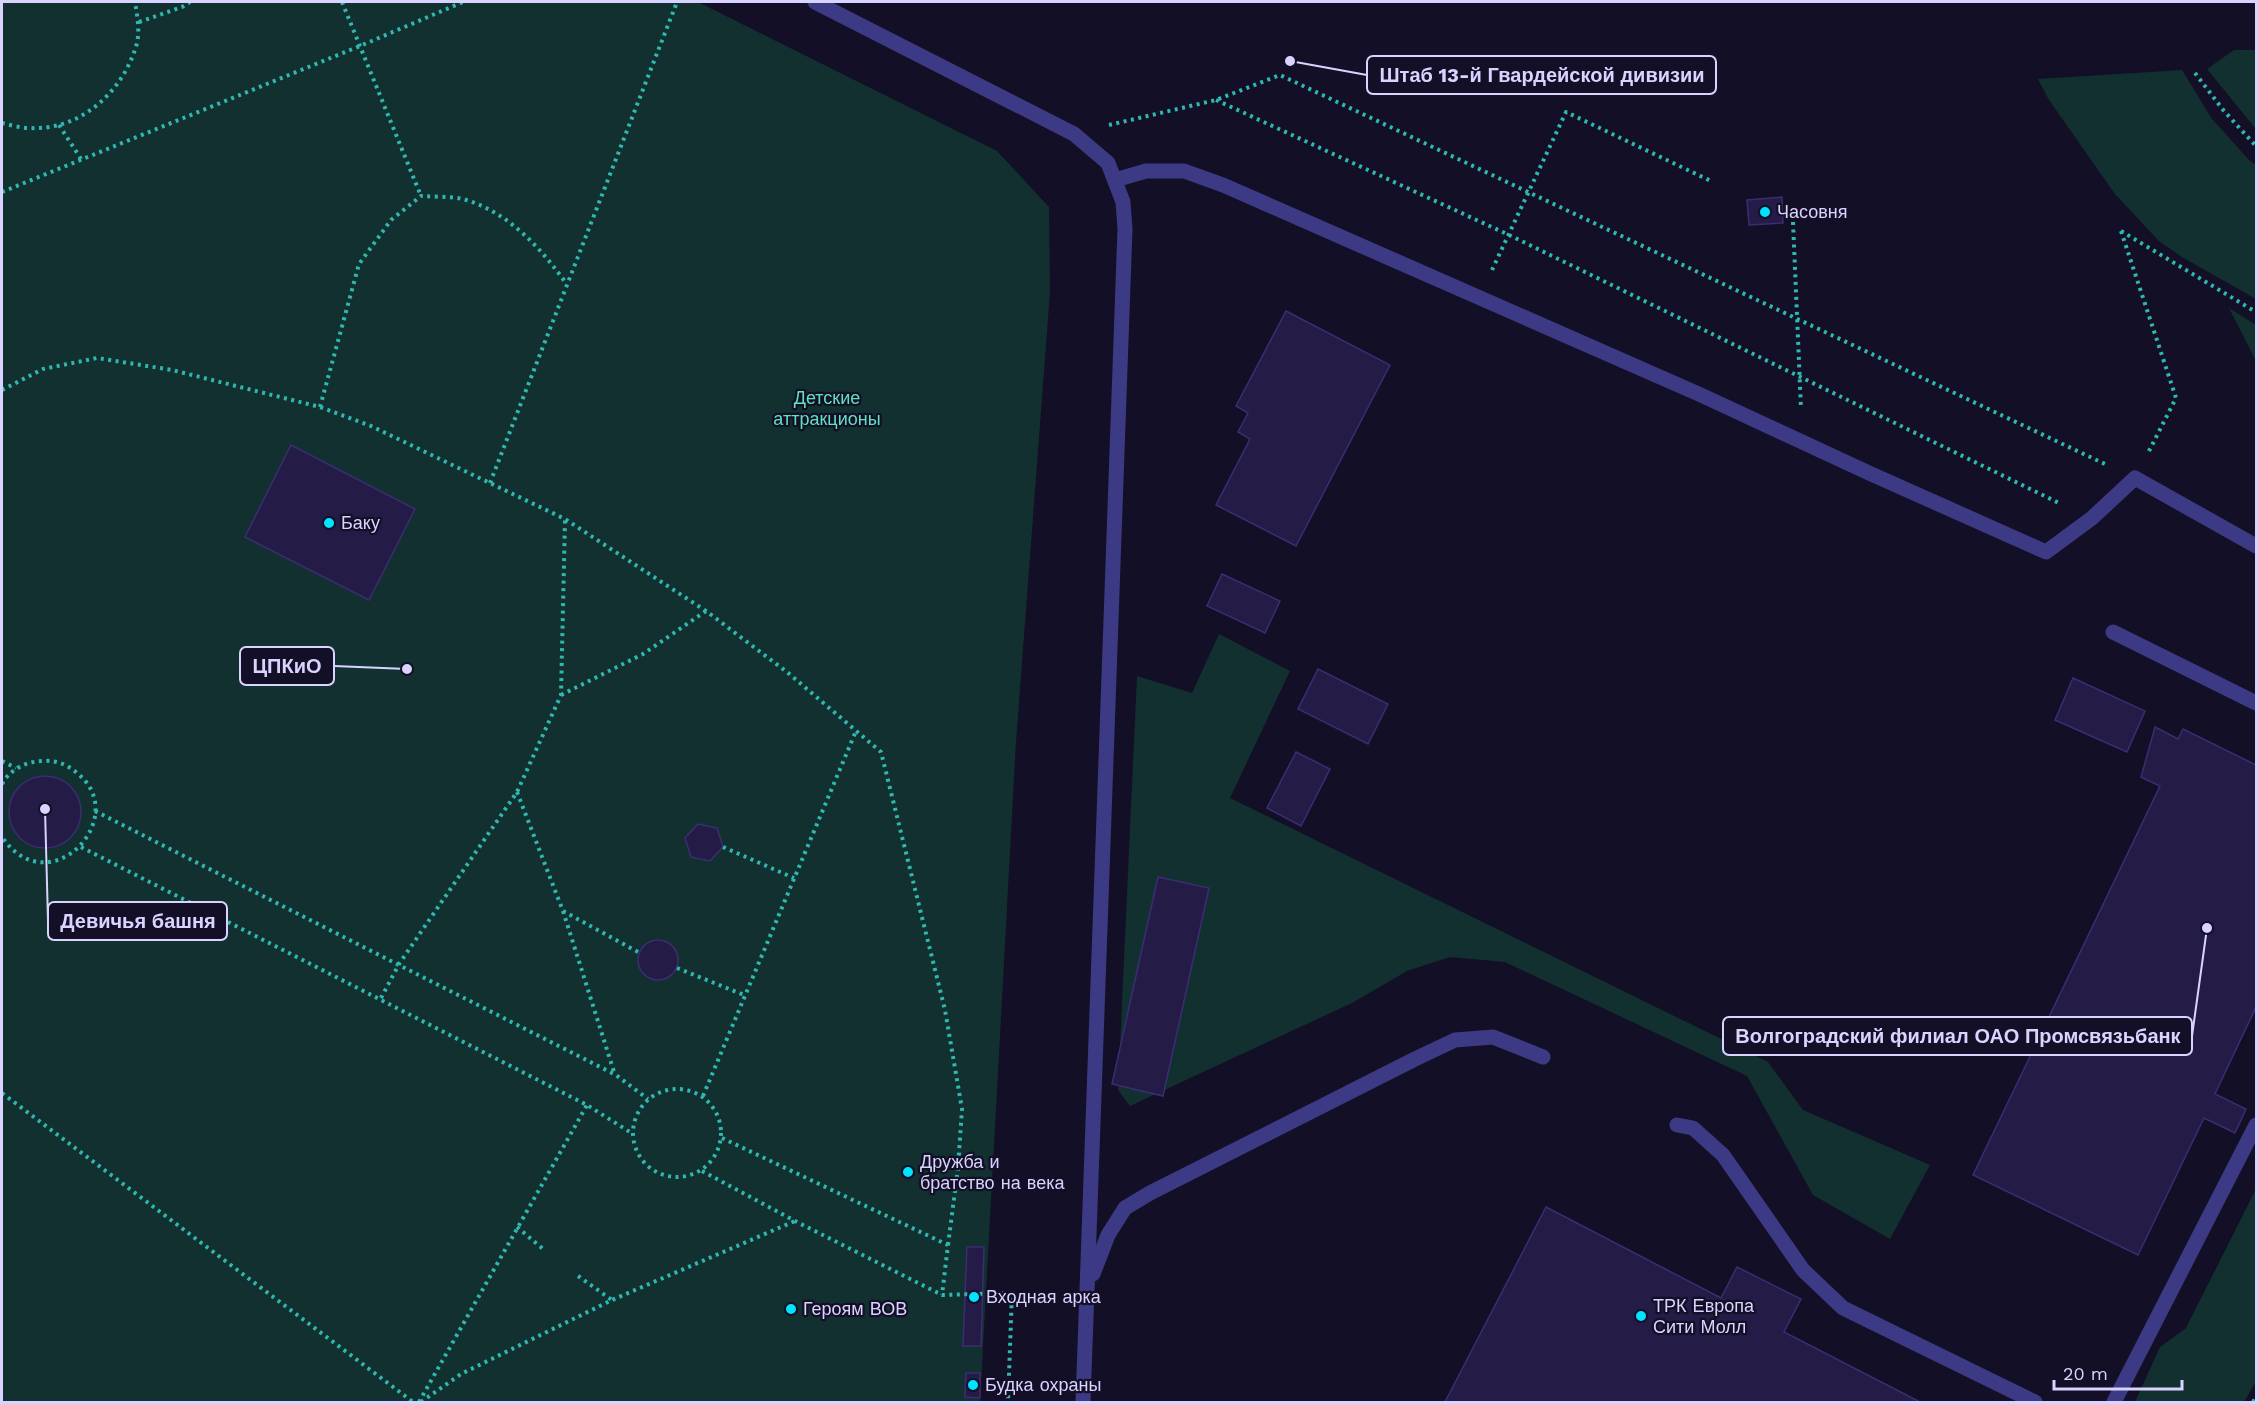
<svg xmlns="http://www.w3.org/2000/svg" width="2258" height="1404" viewBox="0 0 2258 1404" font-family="'Work Sans',sans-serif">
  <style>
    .green { fill: #12302f }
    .building { fill: #241b47; stroke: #3b2d73; stroke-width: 1.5 }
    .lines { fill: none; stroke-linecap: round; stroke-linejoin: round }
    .path { stroke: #2fb8b0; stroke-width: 4; stroke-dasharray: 3 4.5; stroke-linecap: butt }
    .minor { stroke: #3d3a85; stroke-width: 15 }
    .poi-dot { fill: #00e5ff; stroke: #130f26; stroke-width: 2 }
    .labels { text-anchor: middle; stroke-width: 4.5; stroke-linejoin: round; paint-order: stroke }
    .poi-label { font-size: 18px; fill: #d9d4ff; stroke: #130f26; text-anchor: start }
    .park-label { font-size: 18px; fill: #5fe0c0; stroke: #130f26 }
    .leader { fill: none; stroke: #d9d4ff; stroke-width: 2 }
    .callout-dot { fill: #d9d4ff; stroke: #130f26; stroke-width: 2 }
    .callout { fill: #130f26; stroke: #d9d4ff; stroke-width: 2 }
    .callout-label { font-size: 20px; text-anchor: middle; font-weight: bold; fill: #d9d4ff }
  </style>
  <rect width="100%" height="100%" fill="#130f26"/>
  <!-- green -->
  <g class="green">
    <path d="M2,2H698L997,151L1049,207L1050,292L1016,742L980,1402H2Z"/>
    <path d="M2234,50H2256V129L2207,69Z"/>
    <path d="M2182,70L2212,119L2250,161L2256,165V299L2182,257L2159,241L2115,194L2049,100L2038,79Z"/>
    <path d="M2229,308L2256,325V361Z"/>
    <path d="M1219,634L1290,671L1230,798L1768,1062L1803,1110L1930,1165L1890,1239L1813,1195L1747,1076L1505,962L1450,957L1407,971L1352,1003L1130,1106L1118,1090L1137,676L1192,693Z"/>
    <path d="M2256,1189V1381L2244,1402H2135L2160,1347L2186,1328Z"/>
  </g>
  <!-- building -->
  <g class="building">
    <path d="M1782,197L1783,223L1749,225L1747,200Z"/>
    <path d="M1286,311L1390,365L1296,546L1216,505L1250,439L1238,432L1248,413L1236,406Z"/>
    <path d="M291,445L415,509L369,600L245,537Z"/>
    <path d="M1222,574L1280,601L1265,633L1207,606Z"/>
    <path d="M1318,669L1388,704L1368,744L1298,709Z"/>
    <path d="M2073,678L2145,711L2127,752L2055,720Z"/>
    <path d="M2155,727L2178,739L2183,729L2256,765V1007L2215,1094L2246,1109L2235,1133L2204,1118L2138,1255L1973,1175L2160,786L2141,777Z"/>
    <path d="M1296,752L1330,769L1301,826L1267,808Z"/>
    <circle cx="45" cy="812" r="36"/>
    <path d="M698,824L717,828L723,847L710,861L691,857L685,838Z"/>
    <path d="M1158,877L1209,888L1163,1096L1112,1084Z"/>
    <circle cx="658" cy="960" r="20"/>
    <path d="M1546,1207L1721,1298L1737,1267L1801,1299L1784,1332L1920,1402H1445Z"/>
    <path d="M967,1247H984L981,1346H963Z"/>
    <path d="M966,1373H980V1398L965,1397Z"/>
  </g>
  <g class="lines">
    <!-- path -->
    <g class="path">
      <path d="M342,2L421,196"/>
      <path d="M139,22L182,7L190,2"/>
      <path d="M2195,73L2224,111L2256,146"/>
      <path d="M1216,100L1507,234L2061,504"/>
      <path d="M2,123C10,125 20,128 29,128C81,131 124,91 137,43C140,29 137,15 135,2"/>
      <path d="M59,125L81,159"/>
      <path d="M1109,125L1216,100L1280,75L2105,464"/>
      <path d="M2,192L360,46L463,2"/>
      <path d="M1793,222L1801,409"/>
      <path d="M2121,231L2176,398L2148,453"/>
      <path d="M2121,231L2256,312"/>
      <path d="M1492,270L1566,112L1713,182"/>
      <path d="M2,390L43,369L97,358L172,370L320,407L371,426L565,519L706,611L787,672L881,752L945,1010L962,1109L958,1168L948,1245"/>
      <path d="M320,407L359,264L391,220L421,196C434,197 450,196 463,199C508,212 539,246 566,283"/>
      <path d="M490,483L677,2"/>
      <path d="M561,695L643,654L706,611"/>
      <path d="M2,761L16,768"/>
      <path d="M2,784C10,769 27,761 44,761C57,760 68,765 77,773C133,817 49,906 2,837"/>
      <path d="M517,792L563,911L615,1075"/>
      <path d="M95,811L616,1075L648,1099"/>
      <path d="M81,847L587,1105L633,1134"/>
      <path d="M723,847L794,878"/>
      <path d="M563,911L638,952"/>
      <path d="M677,968L744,995"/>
      <path d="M381,998L399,964L517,792L561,695L565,520"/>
      <circle cx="677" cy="1133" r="44"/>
      <path d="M2,1093L413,1402"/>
      <path d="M703,1096L856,731"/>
      <path d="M722,1138L948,1245L942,1295"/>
      <path d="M702,1171L795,1221L942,1295L1012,1293L1008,1402"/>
      <path d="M517,1227L543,1249"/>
      <path d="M578,1276L612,1300"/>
      <path d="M419,1402L587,1105"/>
      <path d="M421,1402L461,1374L612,1300L795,1221"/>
      <path d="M2253,1402L2256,1397"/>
    </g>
    <!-- minor -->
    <g class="minor">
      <path d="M815,2L1074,134L1108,163L1123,202L1125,229L1083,1402"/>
      <path d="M1115,180L1146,171H1184L1223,185L1701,395L1869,473L2046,552L2092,518L2135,478L2256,546"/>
      <path d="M2113,632L2256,703"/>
      <path d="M1677,1125L1693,1128L1723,1155L1803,1270L1843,1308L2035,1402"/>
      <path d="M1093,1274L1108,1235L1125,1208L1150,1193L1413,1060L1455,1040L1493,1037L1543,1057"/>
      <path d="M2114,1402L2256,1125"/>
    </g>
  </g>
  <!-- markers -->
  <g class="poi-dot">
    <circle cx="1765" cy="212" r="6"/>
    <circle cx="329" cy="523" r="6"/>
    <circle cx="908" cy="1172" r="6"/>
    <circle cx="974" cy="1297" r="6"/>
    <circle cx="791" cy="1309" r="6"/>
    <circle cx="1641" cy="1316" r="6"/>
    <circle cx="973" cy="1385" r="6"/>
  </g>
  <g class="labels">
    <!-- poi labels -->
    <g class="poi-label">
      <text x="1777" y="218">Часовня</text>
      <text x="341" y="529">Баку</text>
      <text x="920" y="1168">Дружба и<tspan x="920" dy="21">братство на века</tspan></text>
      <text x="986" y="1303">Входная арка</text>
      <text x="1653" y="1312">ТРК Европа<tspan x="1653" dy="21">Сити Молл</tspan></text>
      <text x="803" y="1315">Героям ВОВ</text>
      <text x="985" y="1391">Будка охраны</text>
    </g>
    <!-- park labels -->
    <g class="park-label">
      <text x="827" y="404">Детские<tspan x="827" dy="21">аттракционы</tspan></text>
    </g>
  </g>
  <!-- callouts -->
  <path class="leader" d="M1290 61L1367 75M407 669L334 666M45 809L48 921M2207 928L2192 1036"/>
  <g class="callout-dot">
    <circle cx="1290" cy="61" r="6"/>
    <circle cx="407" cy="669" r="6"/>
    <circle cx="45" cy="809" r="6"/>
    <circle cx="2207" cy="928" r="6"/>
  </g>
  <g class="callout">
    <rect x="1367" y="56" width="349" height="38" rx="6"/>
    <rect x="240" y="647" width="94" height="38" rx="6"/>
    <rect x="48" y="902" width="179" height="38" rx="6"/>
    <rect x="1723" y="1017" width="469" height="38" rx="6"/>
  </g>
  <g class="callout-label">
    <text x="1542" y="82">Штаб 13-й Гвардейской дивизии</text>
    <text x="287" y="673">ЦПКиО</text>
    <text x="138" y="928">Девичья башня</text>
    <text x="1958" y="1043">Волгоградский филиал ОАО Промсвязьбанк</text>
  </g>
  <!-- border -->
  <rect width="2258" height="1404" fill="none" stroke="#d9d4ff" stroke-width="6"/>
  <!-- scale -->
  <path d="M2054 1380v9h128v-9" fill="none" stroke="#d9d4ff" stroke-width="3"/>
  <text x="2063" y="1380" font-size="18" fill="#d9d4ff" stroke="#130f26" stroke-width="4.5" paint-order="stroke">20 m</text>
</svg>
